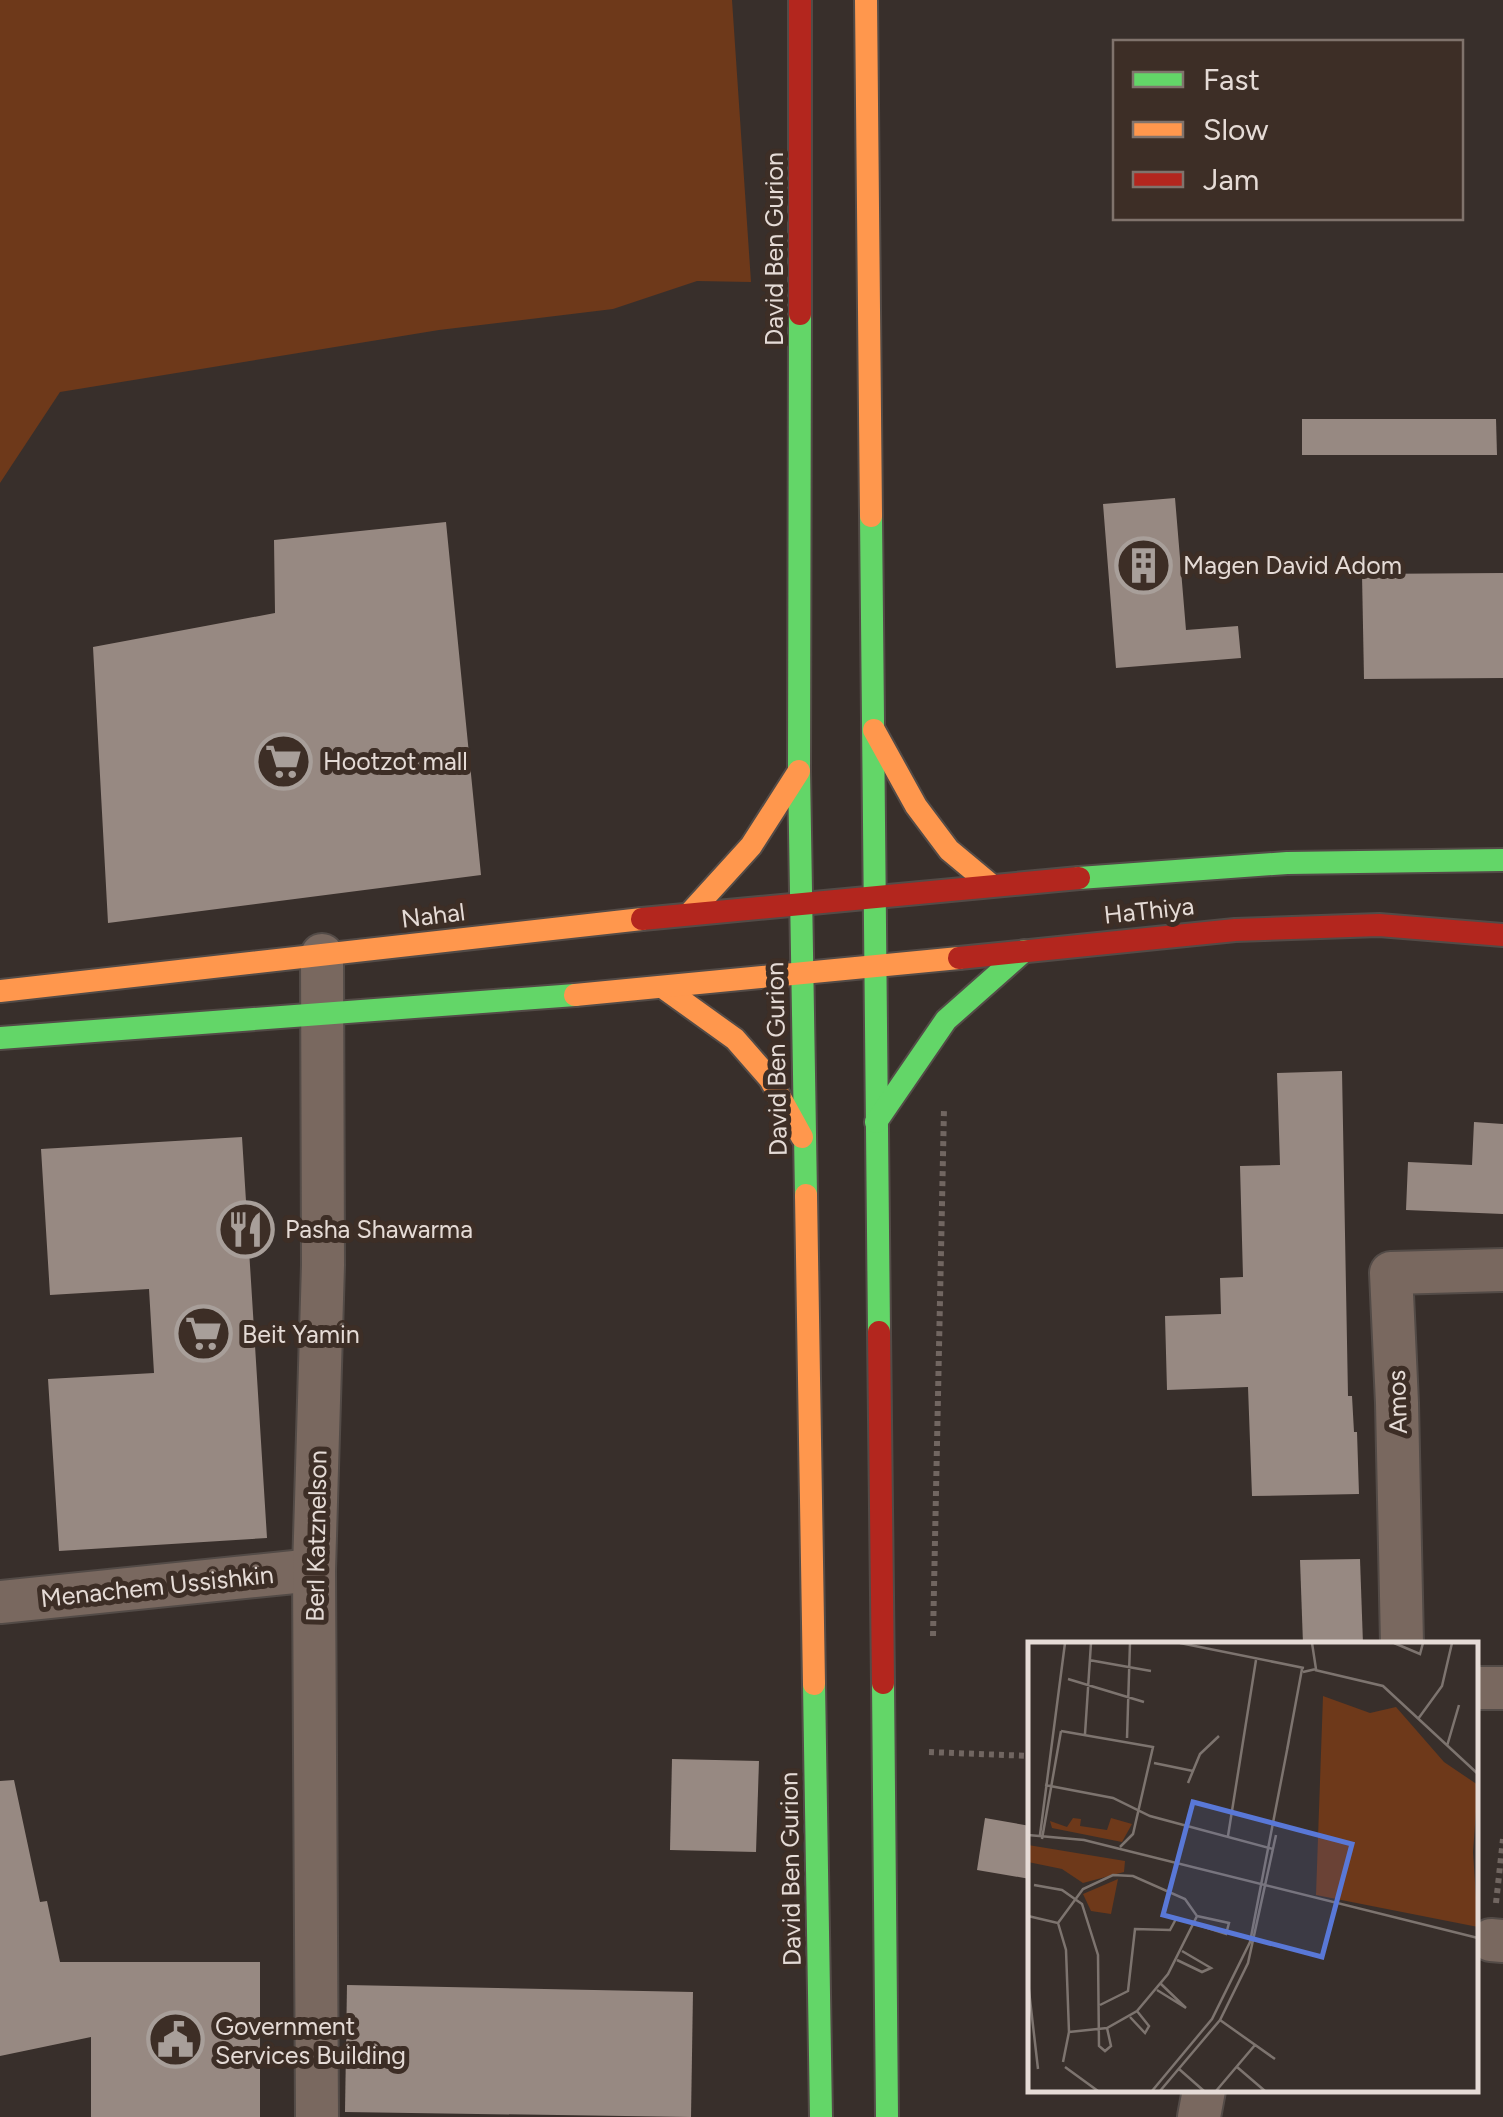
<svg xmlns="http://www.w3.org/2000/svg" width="1503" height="2117" viewBox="0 0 1503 2117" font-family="Figtree,sans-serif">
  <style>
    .green { fill: #6e391a }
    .building { fill: #978982 }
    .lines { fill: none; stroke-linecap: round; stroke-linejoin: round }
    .street-casing { stroke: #534b47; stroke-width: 46 }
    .fast-casing { stroke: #534b47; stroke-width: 26 }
    .slow-casing { stroke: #534b47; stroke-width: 26 }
    .jam-casing { stroke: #534b47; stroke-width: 26 }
    .path { stroke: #716661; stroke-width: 6; stroke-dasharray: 5 5; stroke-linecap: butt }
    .street { stroke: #79685f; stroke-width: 42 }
    .fast { stroke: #63d668; stroke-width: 22 }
    .slow { stroke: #ff974d; stroke-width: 22 }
    .jam { stroke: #b3261e; stroke-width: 22 }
    .labels { text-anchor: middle; stroke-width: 10; stroke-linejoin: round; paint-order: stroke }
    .street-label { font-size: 25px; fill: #e5dbd6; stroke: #3d2e26 }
    .poi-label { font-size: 25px; fill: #e5dbd6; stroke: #3d2e26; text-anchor: start }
    .inset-road { fill: none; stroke: #7d746f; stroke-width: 2.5 }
    .view { fill: #5978d7; fill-opacity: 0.15; stroke: #5978d7; stroke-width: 5 }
    .inset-edge { fill: none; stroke: #e5dbd6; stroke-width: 5 }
  </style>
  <rect width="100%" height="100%" fill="#382f2b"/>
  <!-- green -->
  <path class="green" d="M0,0H732L751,282L697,281L613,309L439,330L60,392L0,483Z"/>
  <!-- building -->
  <g class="building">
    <path d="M1302,419H1496L1497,455H1302Z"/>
    <path d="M1175,498L1186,630L1238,626L1241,658L1116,668L1103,504Z"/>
    <path d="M446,522L481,875L108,923L93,647L275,613L274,540Z"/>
    <path d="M1503,573V678L1364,679L1362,574Z"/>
    <path d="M1342,1071L1348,1396H1352L1354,1432H1357L1359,1494L1252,1496L1248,1387L1167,1390L1165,1316L1221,1314L1220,1278L1243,1277L1240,1166L1280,1165L1277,1073Z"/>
    <path d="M1474,1122L1503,1124V1214L1406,1210L1408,1162L1472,1165Z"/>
    <path d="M242,1137L267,1538L59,1551L48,1379L154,1373L149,1289L50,1295L41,1149Z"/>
    <path d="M1360,1559L1363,1644H1303L1300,1560Z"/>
    <path d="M672,1759L759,1761L756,1852L670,1850Z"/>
    <path d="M14,1780L40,1902L47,1901L60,1962H260V2117H91V2037L0,2056V1781Z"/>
    <path d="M985,1818L1030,1826V1879L977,1870Z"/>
    <path d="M347,1985L693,1992L691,2117L345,2112Z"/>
  </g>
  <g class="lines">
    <defs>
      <g id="street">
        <path d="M0,1602L314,1570"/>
        <path d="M1402,1644L1397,1403L1391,1273L1503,1270"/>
        <path d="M1476,1688H1503"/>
        <path d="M1491,1940L1503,1941"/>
        <path d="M317,2117L314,1570L323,1265L322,955"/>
        <path d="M1199,2117L1204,2090"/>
      </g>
      <g id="fast">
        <path d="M800,314L799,771L806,1195"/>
        <path d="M871,516L879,1332"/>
        <path d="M1079,878L1287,863L1503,860"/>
        <path d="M0,1038L575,995"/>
        <path d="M876,1122L946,1020L1024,951"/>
        <path d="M883,1683L887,2117"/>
        <path d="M814,1684L821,2117"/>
      </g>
      <g id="slow">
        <path d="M866,0L871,516"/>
        <path d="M874,730L916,806L949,850L991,885"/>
        <path d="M691,912L751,846L799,771"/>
        <path d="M664,988L735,1039L770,1079L802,1137"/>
        <path d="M0,991L642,919"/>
        <path d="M575,995L959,958"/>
        <path d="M806,1195L814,1684"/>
      </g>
      <g id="jam">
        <path d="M800,314V0"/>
        <path d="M642,919L1079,878"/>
        <path d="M959,958L1235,930L1379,925L1503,935"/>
        <path d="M879,1332L883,1683"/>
      </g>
    </defs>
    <!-- street casing -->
    <use href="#street" class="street-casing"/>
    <!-- fast casing -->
    <use href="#fast" class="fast-casing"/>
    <!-- slow casing -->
    <use href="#slow" class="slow-casing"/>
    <!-- jam casing -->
    <use href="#jam" class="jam-casing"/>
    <!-- path -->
    <g class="path">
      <path d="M933,1636L944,1108"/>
      <path d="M929,1752L1030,1756"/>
      <path d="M1496,1903L1503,1839"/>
    </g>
    <!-- street -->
    <use href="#street" class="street"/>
    <!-- fast -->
    <use href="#fast" class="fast"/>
    <!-- slow -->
    <use href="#slow" class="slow"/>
    <!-- jam -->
    <use href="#jam" class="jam"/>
  </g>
  <!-- icons -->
  <defs>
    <symbol id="building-ring" viewBox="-11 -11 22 22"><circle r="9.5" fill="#3d2e26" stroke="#a89f9a" stroke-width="1.5"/><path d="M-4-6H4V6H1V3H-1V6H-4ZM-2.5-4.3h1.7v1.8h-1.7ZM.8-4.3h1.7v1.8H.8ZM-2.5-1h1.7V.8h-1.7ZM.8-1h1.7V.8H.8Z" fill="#a89f9a"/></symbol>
    <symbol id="supermarket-ring" viewBox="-11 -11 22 22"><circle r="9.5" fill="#3d2e26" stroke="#a89f9a" stroke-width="1.5"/><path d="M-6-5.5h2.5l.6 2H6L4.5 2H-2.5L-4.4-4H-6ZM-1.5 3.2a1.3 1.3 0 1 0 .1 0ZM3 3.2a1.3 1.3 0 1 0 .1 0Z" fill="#a89f9a"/></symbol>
    <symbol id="restaurant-ring" viewBox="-11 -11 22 22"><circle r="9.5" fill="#3d2e26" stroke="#a89f9a" stroke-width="1.5"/><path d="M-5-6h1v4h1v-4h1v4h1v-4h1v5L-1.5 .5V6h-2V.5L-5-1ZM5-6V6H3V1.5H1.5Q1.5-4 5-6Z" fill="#a89f9a"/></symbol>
    <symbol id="civic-ring" viewBox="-11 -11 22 22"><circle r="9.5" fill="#3d2e26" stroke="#a89f9a" stroke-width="1.5"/><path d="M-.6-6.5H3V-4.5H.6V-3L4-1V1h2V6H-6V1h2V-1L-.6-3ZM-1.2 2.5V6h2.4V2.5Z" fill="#a89f9a"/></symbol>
  </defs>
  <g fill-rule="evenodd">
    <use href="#building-ring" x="1112" y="534" width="63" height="63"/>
    <use href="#supermarket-ring" x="252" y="730" width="63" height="63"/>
    <use href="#restaurant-ring" x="214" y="1198" width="63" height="63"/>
    <use href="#supermarket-ring" x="172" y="1302" width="63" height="63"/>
    <use href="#civic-ring" x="144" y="2008" width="63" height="63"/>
  </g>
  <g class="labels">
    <!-- street labels -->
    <g class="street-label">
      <text transform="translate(774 249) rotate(-90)" y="9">David Ben Gurion</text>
      <text transform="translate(1149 910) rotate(-6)" y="9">HaThiya</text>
      <text transform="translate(433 915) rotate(-7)" y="9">Nahal</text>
      <text transform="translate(776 1059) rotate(-91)" y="9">David Ben Gurion</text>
      <text transform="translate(1397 1402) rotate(-92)" y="9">Amos</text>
      <text transform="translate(316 1536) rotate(-89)" y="9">Berl Katznelson</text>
      <text transform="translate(157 1586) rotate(-6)" y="9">Menachem Ussishkin</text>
      <text transform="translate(790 1869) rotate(-91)" y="9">David Ben Gurion</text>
    </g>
    <!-- poi labels -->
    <g class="poi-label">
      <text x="1183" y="574">Magen David Adom</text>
      <text x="323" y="770">Hootzot mall</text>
      <text x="285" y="1238">Pasha Shawarma</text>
      <text x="242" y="1343">Beit Yamin</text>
      <text x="215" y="2035">Government<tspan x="215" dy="29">Services Building</tspan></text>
    </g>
  </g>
  <!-- overview -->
  <g transform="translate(1028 1642)">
    <rect width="450" height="450" fill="#382f2b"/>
    <path d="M295,54L342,71L368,65L416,120L450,143L445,210L450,285L288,253ZM45,176L53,177L52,184L79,188L83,176L104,182L94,200L24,186L22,179L39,185ZM0,203L97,219L96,230L55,241L34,227L0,220ZM90,237L83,272L63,269L55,252Z" fill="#6e391a"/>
    <path class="inset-road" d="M152,1L276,26M366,1L392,12L395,1M61,18L123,29M287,28L355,44L450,132M275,30L288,27L284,1M40,37L116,60M390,77L414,44L424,1M33,89L125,105L105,192L92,205M57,92L63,1M99,96L102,1M419,104L431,63M259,108L274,27M126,121L165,129M160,141L172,112L191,94M17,143L85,156L122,174L245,207M0,193L56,198L450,296M12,193L37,1M200,194L228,18M14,197L33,89M6,243L34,248L54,262L70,313L71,404L77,409L83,404L79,386M0,274L30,281L38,308L41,390L35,420M30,281L55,247L85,233L105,234L157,257L169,274L140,332L109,369L79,386L41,390M167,282L198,292L201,281L169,274M149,318L174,330L183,326L154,309M0,340L10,427M129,348L158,366L133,342M72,363L100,349L107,287L142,288L149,275M102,375L117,391L121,384L109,369M192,378L247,417M37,425L70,449M209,425L237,449M151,427L176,449M124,449L184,377L222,300L261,98M132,449L192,378L220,321L248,193M188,449L227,403"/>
    <path class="view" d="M165,160L324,202L294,315L135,273Z"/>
    <rect width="450" height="450" class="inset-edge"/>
  </g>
  <!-- legend -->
  <rect x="1113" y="40" width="350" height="180" fill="#3d2e26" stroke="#80736c" stroke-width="2.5"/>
  <rect x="1133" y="72" width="50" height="15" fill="#63d668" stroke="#80736c" stroke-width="2.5"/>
  <text x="1203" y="90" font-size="30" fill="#e5dbd6">Fast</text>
  <rect x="1133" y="122" width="50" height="15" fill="#ff974d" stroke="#80736c" stroke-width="2.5"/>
  <text x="1203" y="140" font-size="30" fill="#e5dbd6">Slow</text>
  <rect x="1133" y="172" width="50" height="15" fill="#b3261e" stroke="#80736c" stroke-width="2.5"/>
  <text x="1203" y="190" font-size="30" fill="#e5dbd6">Jam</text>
</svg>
